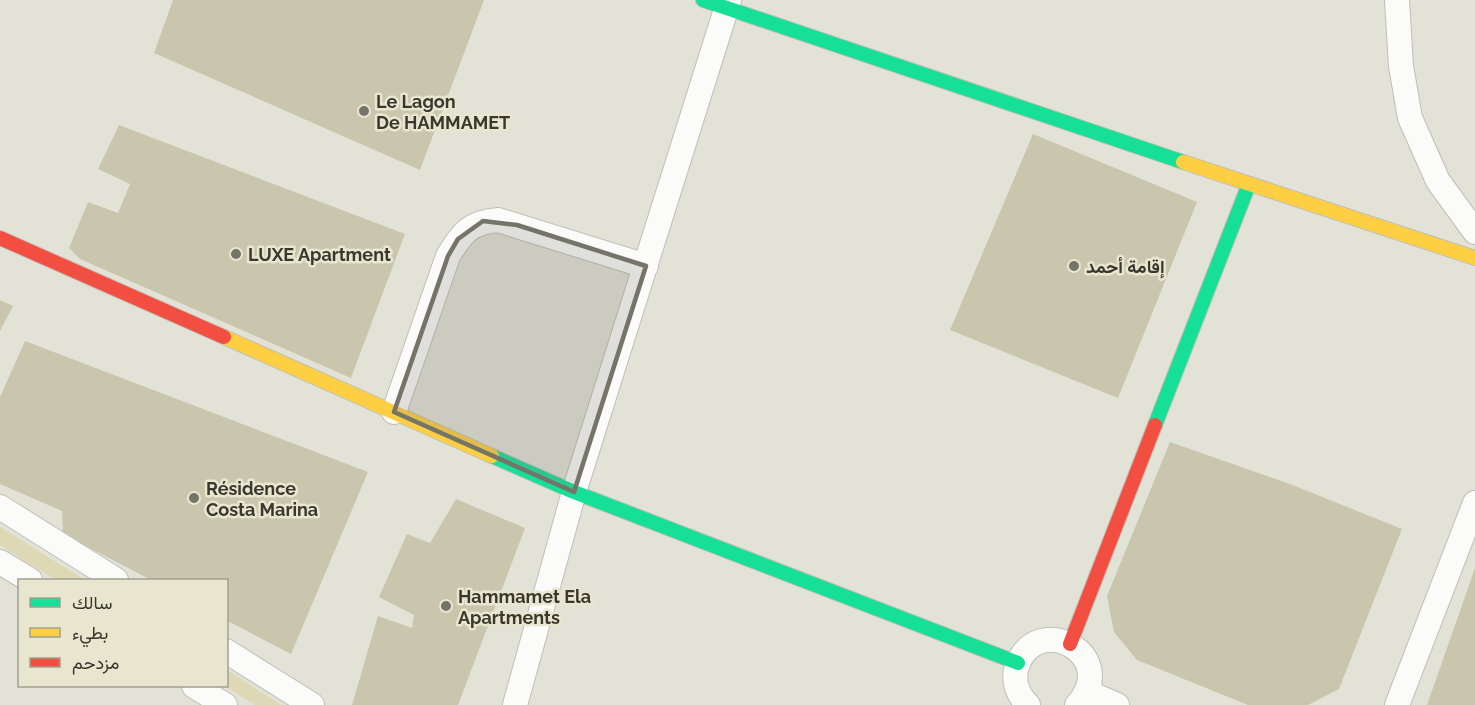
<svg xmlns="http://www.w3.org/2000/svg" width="1475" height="705" viewBox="0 0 1475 705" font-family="Raleway,Vazirmatn,sans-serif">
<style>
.green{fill:#ded9b4}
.building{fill:#cac6ae}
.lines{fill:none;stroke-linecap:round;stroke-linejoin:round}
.street-casing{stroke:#c0bfb6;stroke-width:26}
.fast-casing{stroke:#c0bfb6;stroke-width:16}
.slow-casing{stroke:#c0bfb6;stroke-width:16}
.jam-casing{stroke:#c0bfb6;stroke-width:16}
.street{stroke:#fbfbf9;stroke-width:24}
.fast{stroke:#16e098;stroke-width:14}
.slow{stroke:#ffcf43;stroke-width:14}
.jam{stroke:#f24e42;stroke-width:14}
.marked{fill:#747469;fill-opacity:0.2;stroke:#747469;stroke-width:4.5;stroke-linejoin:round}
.poi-dot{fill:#747469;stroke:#e9e6d0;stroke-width:2}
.labels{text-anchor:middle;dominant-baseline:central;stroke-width:5;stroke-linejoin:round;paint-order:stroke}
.poi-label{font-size:18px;font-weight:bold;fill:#39382f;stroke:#e9e6d0;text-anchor:start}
</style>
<rect width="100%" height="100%" fill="#e3e2d6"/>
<path class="green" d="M0,527L3,529L85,580H56L0,545Z
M227,670L281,705H255L224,686H226Z"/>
<path class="building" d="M173,0H484L420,170L154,53Z
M119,125L405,234L351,378L80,259L69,248L88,202L118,213L130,184L98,169Z
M1033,134L1197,202L1118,398L950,330Z
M0,300L13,306L0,331Z
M25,341L368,472L291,654L226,620V580H151L63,534L62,511L0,484V397Z
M1170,442L1290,484L1402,529L1339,689L1308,705H1248L1137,660L1114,632L1107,596Z
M456,499L525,528L458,705H352L378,616L412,628L414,615L379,597L407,534L430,543Z
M1475,568V705H1427Z"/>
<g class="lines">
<defs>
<path id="street" d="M1397,0L1401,66L1410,118L1438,181L1475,232
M394,412L448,256C462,233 470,222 498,220L646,266
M0,507L116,580
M0,562L30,580
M226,651L312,705
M194,686L225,705
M1087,692L1117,705
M515,705L574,492L729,0
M1028,705C1018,695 1012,681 1017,666C1037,609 1122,656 1077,705
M1397,705L1475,503"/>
<path id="fast" d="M703,0L1183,162
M1155,425L1249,184
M492,456L574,492L1018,663"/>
<path id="slow" d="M1183,162L1475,258
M224,337L492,456"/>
<path id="jam" d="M0,238L224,337
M1070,644L1155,425"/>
</defs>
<use href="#street" class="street-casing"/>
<use href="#fast" class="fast-casing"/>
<use href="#slow" class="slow-casing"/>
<use href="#jam" class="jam-casing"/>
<use href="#street" class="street"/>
<use href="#fast" class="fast"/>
<use href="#slow" class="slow"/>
<use href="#jam" class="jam"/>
</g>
<path class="marked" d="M483,221L517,225L646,266L574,492L394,412L448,256L458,239Z"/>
<g class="poi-dot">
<circle cx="364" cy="111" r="6"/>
<circle cx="236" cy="254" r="6"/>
<circle cx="1074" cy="266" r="6"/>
<circle cx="194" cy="498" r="6"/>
<circle cx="446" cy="606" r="6"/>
</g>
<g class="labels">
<g class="poi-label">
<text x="376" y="101">Le Lagon<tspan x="376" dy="21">De HAMMAMET</tspan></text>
<text x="248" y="254">LUXE Apartment</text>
<text x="1086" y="266">إقامة أحمد</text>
<text x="206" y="488">Résidence<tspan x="206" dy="21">Costa Marina</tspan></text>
<text x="458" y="596">Hammamet Ela<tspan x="458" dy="21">Apartments</tspan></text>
</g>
</g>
<rect x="18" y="579" width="210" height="108" fill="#e9e6d0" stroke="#a3a090" stroke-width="1.5"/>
<rect x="30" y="598" width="30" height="9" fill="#16e098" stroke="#a3a090" stroke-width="1.5"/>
<text x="72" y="609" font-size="18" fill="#39382f">سالك</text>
<rect x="30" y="628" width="30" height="9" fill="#ffcf43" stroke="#a3a090" stroke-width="1.5"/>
<text x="72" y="639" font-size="18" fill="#39382f">بطيء</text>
<rect x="30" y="658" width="30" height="9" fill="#f24e42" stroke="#a3a090" stroke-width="1.5"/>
<text x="72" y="669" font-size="18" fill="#39382f">مزدحم</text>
</svg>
